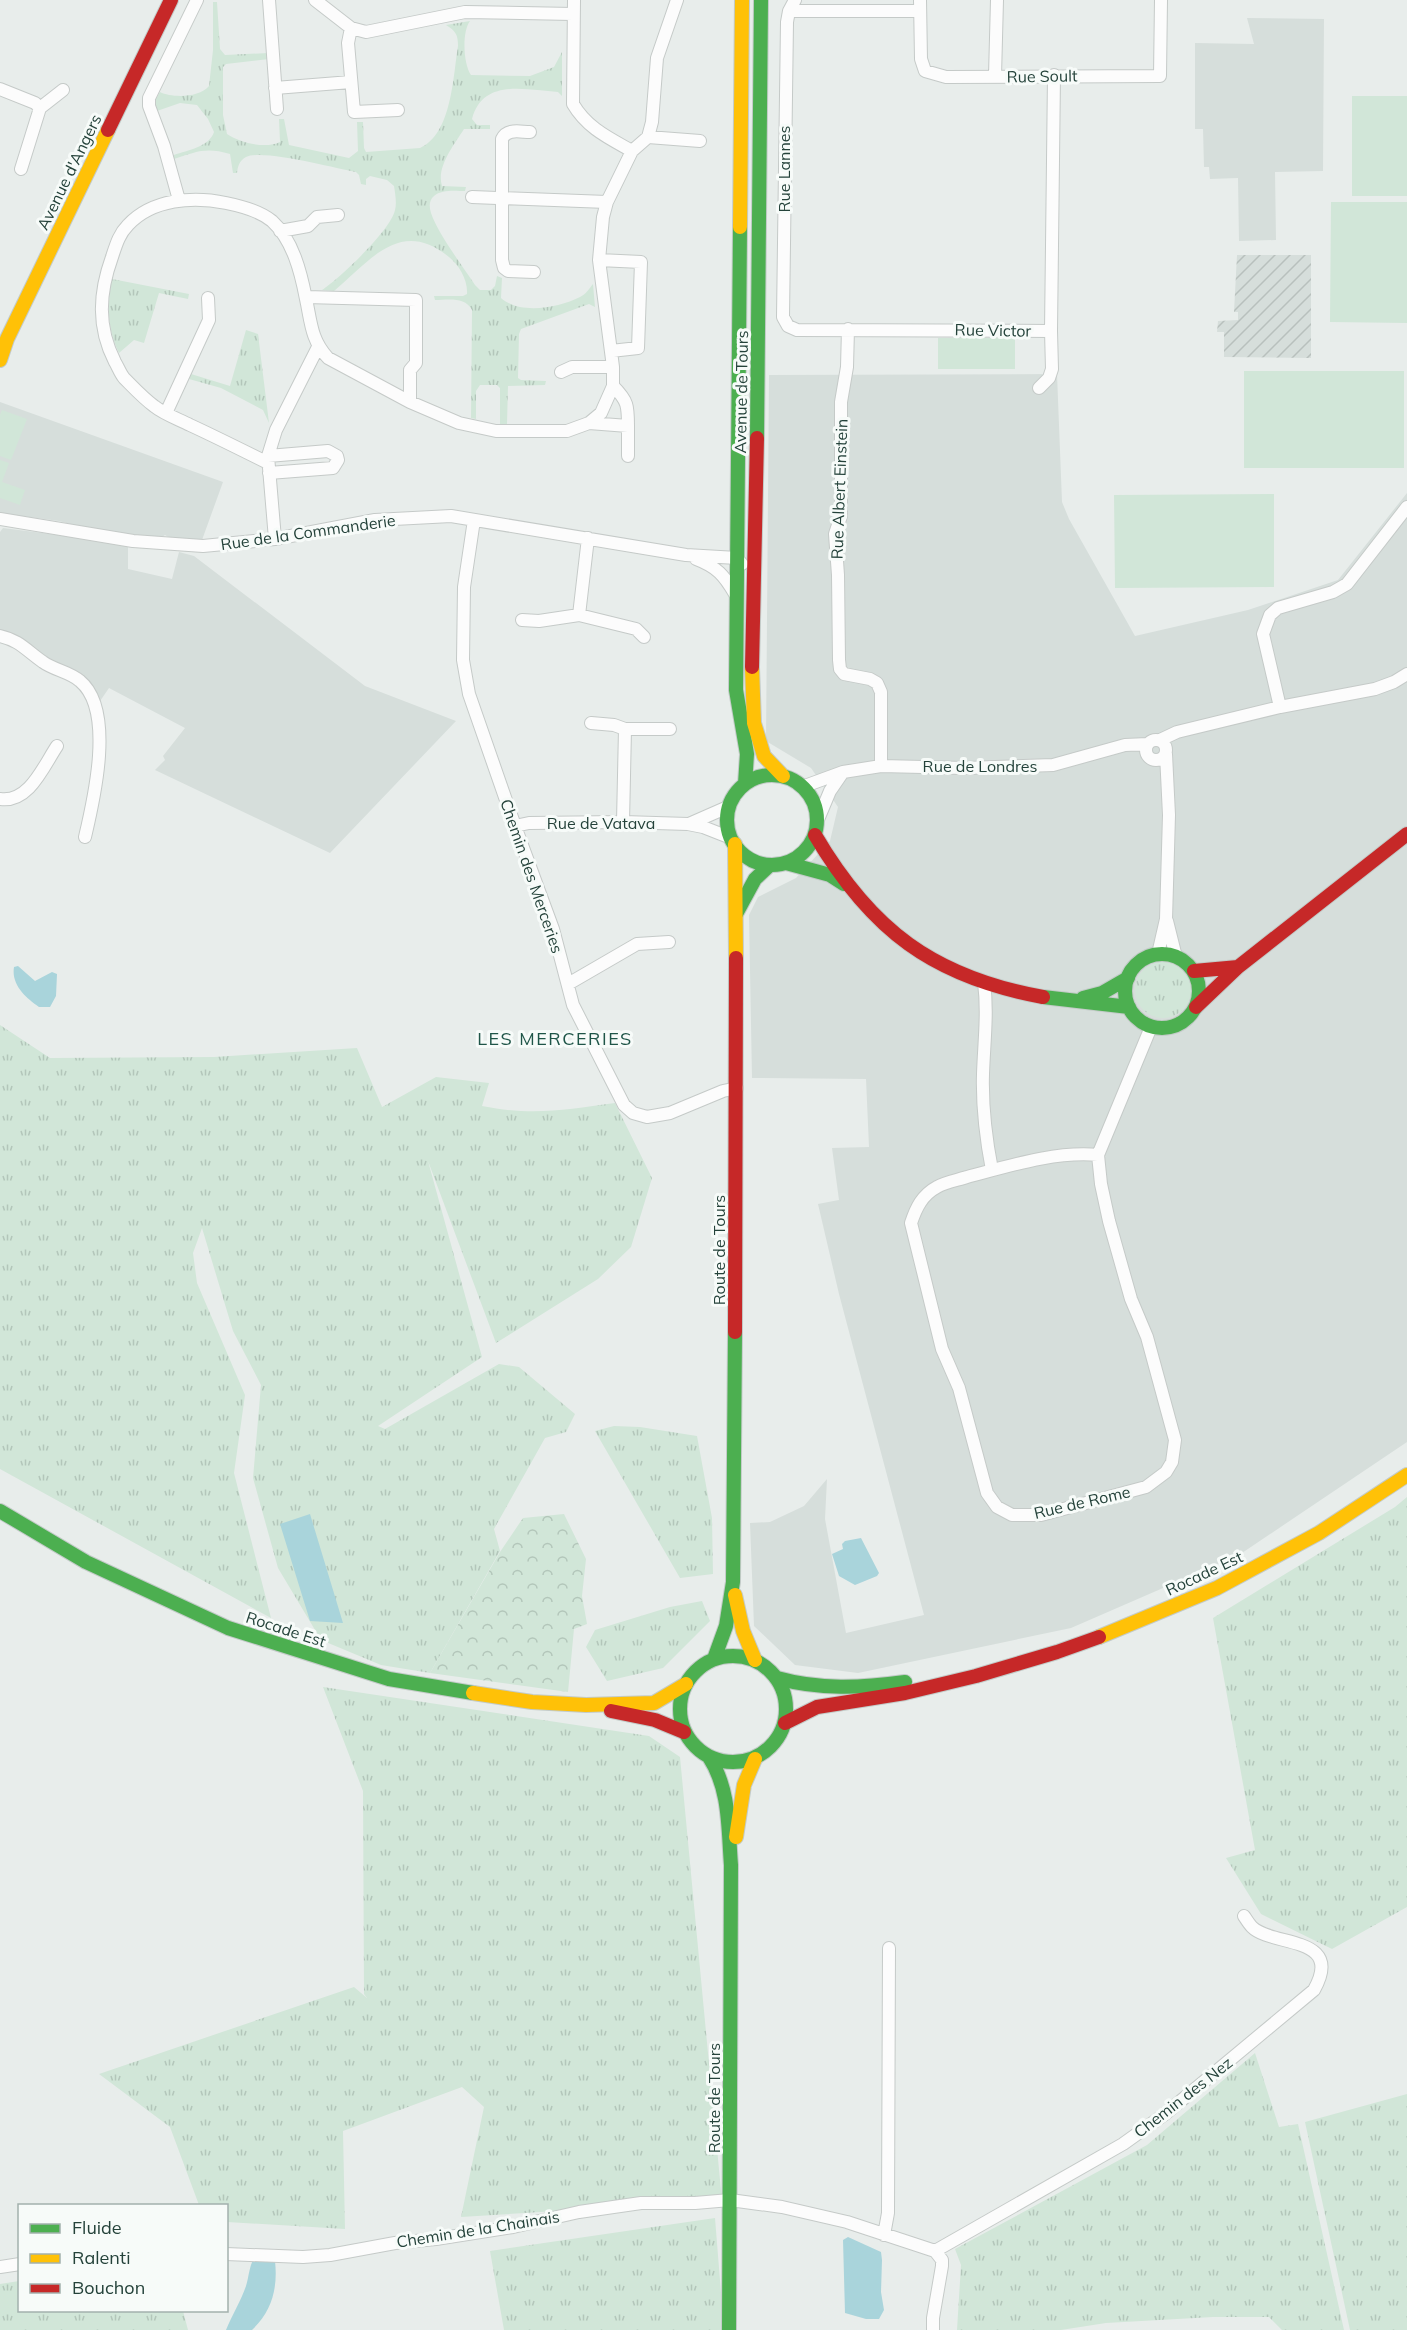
<svg xmlns="http://www.w3.org/2000/svg" width="1407" height="2330" viewBox="0 0 1407 2330" font-family="Mulish,sans-serif">
<style>
.built{fill:#d6dedb}
.industrial{fill:url(#industrial-furrows)}
.grass{fill:url(#grass-tufts)}
.forest{fill:url(#forest-crowns)}
.pitch{fill:#d1e6d8}
.water{fill:#a9d4db}
.lines{fill:none;stroke-linecap:round;stroke-linejoin:round}
.street-casing{stroke:#c5cac8;stroke-width:14}
.fast-casing{stroke:#c3cbc8;stroke-width:16}
.slow-casing{stroke:#c3cbc8;stroke-width:16}
.jam-casing{stroke:#c3cbc8;stroke-width:16}
.street{stroke:#fcfcfc;stroke-width:12}
.fast{stroke:#4caf50;stroke-width:14}
.slow{stroke:#ffc107;stroke-width:14}
.jam{stroke:#c62828;stroke-width:14}
.labels{text-anchor:middle;dominant-baseline:central;stroke-width:6;stroke-linejoin:round;paint-order:stroke}
.street-label{font-size:16px;fill:#24423a;stroke:#f7fbf9}
.neighbourhood-label{font-size:18px;letter-spacing:1.5px;fill:#1f5548;stroke:#f7fbf9}
</style>
<defs>
<pattern id="industrial-furrows" width="10" height="10" patternUnits="userSpaceOnUse" patternTransform="scale(1.5)"><rect width="10" height="10" fill="#d6dedb"/><path d="M-1 1l2-2M0 10L10 0M9 11l2-2" fill="none" stroke="#b8c0bd"/></pattern>
<pattern id="grass-tufts" width="24" height="20" patternUnits="userSpaceOnUse" patternTransform="scale(1.5)"><rect width="24" height="20" fill="#d1e6d8"/><path d="M3 7l-1-3M5 7V3M7 7l1-3M15 17l-1-3M17 17v-4M19 17l1-3" fill="none" stroke="#b3c6ba"/></pattern>
<pattern id="forest-crowns" width="20" height="18" patternUnits="userSpaceOnUse" patternTransform="scale(1.5)"><rect width="20" height="18" fill="#d1e6d8"/><path d="M2 6a3 3 0 1 1 6 0M12 15a3 3 0 1 1 6 0" fill="none" stroke="#b3c6ba"/></pattern>
</defs>
<rect width="100%" height="100%" fill="#e8edeb"/>
<path class="built" d="M1247,18L1324,19L1323,171L1275,172L1276,240L1239,241L1238,178L1210,179L1209,167H1204L1203,129H1195V43L1254,44Z
M1057,374L1062,502L1069,519L1135,636L1248,610L1338,580L1407,493V1442L1239,1555L1071,1628L858,1673L795,1665L754,1626L750,1523L770,1522L804,1506L827,1479L825,1519L846,1633L924,1615L839,1294L818,1204L839,1200L832,1148L869,1147L866,1079L752,1078L749,915L758,897L796,878L830,841L838,807L811,768L766,741L769,375Z
M0,402L223,482L202,540L170,538L165,535L162,537H146L96,531L59,521L0,513Z
M3,528L128,544V569L172,579L179,552L194,556L365,686L456,721L330,853L155,770L165,760L163,756L185,728L109,688L98,704L60,669L0,633V532Z"/>
<path class="industrial" d="M1237,255H1311V358L1224,357V332H1217L1218,321L1238,320V312H1234Z"/>
<path class="grass" d="M213,2H217L220,49L225,55L268,53L269,59L226,64L223,67V115L227,134C240,143 266,149 280,142L279,119H284L289,145L349,158L358,151L357,122H363L364,148L366,152L420,148C452,134 453,76 458,46C458,35 456,31 446,25L470,21C462,31 463,64 471,75L530,76L554,67L562,52V96L558,92C525,90 483,78 472,119L477,125H490V129H464C454,145 436,167 442,186L466,187L465,191C456,191 442,189 434,196C429,200 429,207 431,213C438,234 462,265 475,285L480,290H491L495,286L497,276L502,278L501,298C520,315 558,308 580,297C586,294 589,289 593,284L595,307L589,304L521,329L519,334L518,378L521,380L546,381L545,385L508,386L507,424H500V388L497,385H480L476,391V419L471,418L472,310C465,296 447,300 435,300L434,296H463L467,294C468,280 459,265 449,257C400,217 370,261 334,291L322,290C339,279 391,230 395,210C397,203 395,193 394,186L387,180L370,176L366,179V185L361,184L359,175L356,172C334,168 263,149 246,157C239,161 238,166 237,173H233L230,154C207,147 197,151 174,159V155C188,150 209,147 214,132L208,119L197,105L180,103L157,111L155,100L160,92C172,98 199,98 209,86L213,50Z
M112,279L189,294L188,299L159,293L144,343L134,340L119,353C107,329 107,305 112,279Z
M246,330L258,334L269,423L263,410L221,388L189,379L191,374L230,386Z
M1135 990a28 28 0 1 1 56 0a28 28 0 1 1-56 0Z
M0,1025L50,1058L214,1057L357,1048L382,1107L436,1077L489,1083L482,1106C532,1116 565,1110 615,1103L652,1178L631,1247L598,1279L496,1343L428,1161L482,1357L378,1426L385,1429L499,1364L519,1367L575,1414L566,1432L545,1438L494,1529L500,1551L430,1673L381,1665L321,1640L278,1568L253,1478L261,1385L233,1331L202,1228L193,1253L197,1283L245,1395L234,1473L271,1618L0,1469Z
M614,1426L640,1427L697,1436L712,1518L713,1574L680,1578L595,1431Z
M1407,1497V1907L1332,1949L1261,1914L1226,1858L1255,1850L1213,1618L1395,1507Z
M702,1601L710,1621L663,1668L607,1681L586,1647L595,1630L670,1607Z
M323,1687L649,1736L680,1757L722,2201L461,2217L484,2107L462,2087L343,2131L345,2229L227,2222L226,2206L199,2205L170,2127L99,2074L354,1987L367,1998L364,1994L363,1791Z
M1255,2053L1279,2127L1298,2124L1344,2330H1282L1269,2317H1213L1106,2323L1061,2330H957L961,2265L955,2249L1147,2145Z
M1407,2094V2330H1350L1305,2122Z
M715,2218L724,2330H504L490,2251Z
M19,2281L20,2310L183,2311L188,2330H0V2284Z"/>
<path class="forest" d="M564,1514L586,1559L582,1596L587,1624L574,1629L568,1692L430,1673L500,1552L523,1518Z"/>
<path class="pitch" d="M1352,96H1407V196H1352Z
M1331,202H1407V323L1330,322Z
M938,338H1015V369H938Z
M1244,371H1404V468H1244Z
M2,410L27,419L11,460L0,456V415Z
M0,460L9,463L2,482L25,490L20,505L0,498Z
M1274,494V587L1115,588L1114,495Z"/>
<path class="water" d="M18,966L35,981L52,972L57,974L56,996L50,1007H39C26,998 11,985 14,967Z
M310,1514L343,1623L310,1621L280,1524Z
M861,1538L879,1573L877,1576L855,1585L839,1576L832,1554L843,1549L842,1544L845,1541Z
M848,2237L881,2252L882,2260L881,2292L884,2310L879,2319H866L845,2313L843,2240Z
M254,2258L275,2261C278,2288 272,2311 252,2330H226C232,2315 241,2301 246,2286C249,2276 249,2267 254,2258Z"/>
<g class="lines">
<defs>
<path id="street" d="M269,0L277,109
M315,0L351,28L366,32L465,12L573,14
M574,0L573,104C587,128 609,138 632,151
M795,0L789,11L787,22L783,317L788,326L797,330L1051,331L1054,75
M920,0L921,59L925,71L946,77L1160,76L1161,0
M789,11H919
M351,28L348,43L354,112L398,110
M995,76L997,0
M275,88L351,82
M0,89L35,103L40,108L21,169
M40,108L63,90
M530,132C520,132 507,128 502,139V260L504,268L508,271L534,272
M648,137L700,141
M472,197L607,202
M179,200L164,146L149,106V98L197,0
M280,231L308,226L317,217L338,215
M599,260L641,262L638,348L611,351
M306,297L416,300V363L410,370V402
M848,329L847,367L841,402V516L835,534L838,575L839,660L840,669L844,674L870,679L877,683L881,692V766
M561,372L572,367H613
M1039,388L1049,378L1052,369L1051,331
M166,413L209,320L208,298
M589,423L628,426C628,406 628,401 613,386
M268,456L328,451L337,456L338,460L333,468L269,473
M628,456V426
M268,463C242,450 216,437 190,425C178,419 164,414 154,406C143,398 133,387 124,378C120,373 118,367 115,362C97,327 99,293 112,257C116,245 119,234 128,225C152,199 193,196 226,203C241,206 260,211 272,221C293,240 301,273 306,299C311,322 311,340 328,358L410,402L459,423L496,431H567L589,423L601,413L613,386V367L599,260L603,217L607,202L632,151L648,137L652,122L657,58L677,0
M0,519L133,541L203,546L275,539L375,520L451,516L686,555L737,558L742,564
M474,520L464,587L463,660L469,694L515,826L553,929L573,1005L624,1105L633,1113L647,1117L670,1113L723,1091L737,1088
M275,539L268,456L276,430L318,347
M696,559C717,567 724,575 735,594
M579,615L588,538
M522,620L539,621L579,615L636,629L644,637
M0,636C19,640 27,651 43,662C54,670 70,672 80,681C115,710 94,799 85,837
M1280,707L1263,634L1270,615L1278,608L1333,592L1347,584L1407,507
M591,723L614,725L625,729H670
M1146 750a10 10 0 1 1 20 0a10 10 0 1 1-20 0Z
M1160,740L1177,732L1280,707L1375,689L1394,682L1407,674
M802,787L843,772L881,766L965,768L1053,765L1125,745L1148,744
M0,799C29,803 43,767 57,746
M623,822L625,729
M817,822L830,791L843,772
M689,824L730,806
M515,826L529,823L623,822L688,824L703,827L731,838
M1167,921L1176,957
M1158,954L1166,919L1169,815L1166,754
M984,982C988,1013 984,1043 983,1074C982,1106 986,1139 992,1170
M568,984L637,944L669,942
M1098,1155C1055,1151 1009,1166 967,1177C958,1180 945,1182 937,1187C922,1195 916,1208 911,1223L942,1349L959,1388L987,1493L997,1507L1012,1515H1041L1146,1487L1166,1472L1172,1462L1175,1440L1147,1337L1131,1299L1109,1221L1101,1184L1098,1155L1151,1027
M884,2235L888,2213L889,1948
M935,2251L1123,2144L1165,2114L1314,1990C1345,1935 1272,1947 1252,1927C1249,1924 1246,1919 1244,1916
M226,2254L303,2257L330,2255L395,2243L436,2239L513,2227L579,2212L641,2203H695L730,2200L782,2207L847,2222L935,2251L942,2260V2266L933,2318V2330
M0,2267L20,2264"/>
<path id="fast" d="M740,227L736,690L747,754L745,784
M757,438L761,0
M727 820a45 45 0 1 1 90 0a45 45 0 1 1-90 0Z
M786,863L830,875L844,884
M736,914L755,879L770,865
M1125 991a37 37 0 1 1 74 0a37 37 0 1 1-74 0Z
M1043,997L1129,1007
M1083,998L1102,993L1128,978
M0,1511L86,1562L228,1628L389,1679L473,1693
M680 1709a53 53 0 1 1 106 0a53 53 0 1 1-106 0Z
M714,1659L726,1626L733,1582L735,1332
M777,1678C820,1690 861,1688 905,1682
M709,1757C730,1789 728,1828 731,1865L729,2330"/>
<path id="slow" d="M740,227L742,0
M0,360L7,339L108,130
M752,667L754,723L764,756L783,776
M735,844L736,958
M735,1595L743,1631L755,1660
M1099,1637L1217,1588L1319,1533L1407,1475
M473,1693L532,1702L586,1705L654,1703L686,1684
M736,1837L744,1785L755,1759"/>
<path id="jam" d="M108,130L171,0
M752,667L757,438
M815,835C871,930 933,977 1043,997
M1194,971L1238,967
M1196,1007L1238,967L1407,834
M735,1332L736,958
M611,1711L655,1720L684,1732
M785,1723L817,1707L905,1693L976,1676L1057,1652L1099,1637"/>
</defs>
<use href="#street" class="street-casing"/>
<use href="#fast" class="fast-casing"/>
<use href="#slow" class="slow-casing"/>
<use href="#jam" class="jam-casing"/>
<use href="#street" class="street"/>
<use href="#fast" class="fast"/>
<use href="#slow" class="slow"/>
<use href="#jam" class="jam"/>
</g>
<g class="labels">
<g class="street-label">
<text transform="translate(1042 76) rotate(-1)">Rue Soult</text>
<text transform="translate(784 169) rotate(-90)">Rue Lannes</text>
<text transform="translate(69 172) rotate(-64)">Avenue d'Angers</text>
<text transform="translate(993 330) rotate(1)">Rue Victor</text>
<text transform="translate(741 392) rotate(-89)">Avenue de Tours</text>
<text transform="translate(839 489) rotate(-88)">Rue Albert Einstein</text>
<text transform="translate(308 532) rotate(-8)">Rue de la Commanderie</text>
<text x="980" y="766">Rue de Londres</text>
<text x="601" y="823">Rue de Vatava</text>
<text transform="translate(532 876) rotate(71)">Chemin des Merceries</text>
<text transform="translate(719 1250) rotate(-90)">Route de Tours</text>
<text transform="translate(1082 1502) rotate(-13)">Rue de Rome</text>
<text transform="translate(1204 1573) rotate(-25)">Rocade Est</text>
<text transform="translate(286 1629) rotate(18)">Rocade Est</text>
<text transform="translate(1183 2097) rotate(-38)">Chemin des Nez</text>
<text transform="translate(714 2098) rotate(-90)">Route de Tours</text>
<text transform="translate(478 2229) rotate(-9)">Chemin de la Chainais</text>
</g>
<g class="neighbourhood-label">
<text x="555" y="1038">LES MERCERIES</text>
</g>
</g>
<rect x="18" y="2204" width="210" height="108" fill="#f7fbf9" stroke="#a3b1ad" stroke-width="1.5"/>
<rect x="30" y="2224" width="30" height="9" fill="#4caf50" stroke="#a3b1ad" stroke-width="1.5"/>
<text x="72" y="2234" font-size="18" fill="#24423a">Fluide</text>
<rect x="30" y="2254" width="30" height="9" fill="#ffc107" stroke="#a3b1ad" stroke-width="1.5"/>
<text x="72" y="2264" font-size="18" fill="#24423a">Ralenti</text>
<rect x="30" y="2284" width="30" height="9" fill="#c62828" stroke="#a3b1ad" stroke-width="1.5"/>
<text x="72" y="2294" font-size="18" fill="#24423a">Bouchon</text>
</svg>
